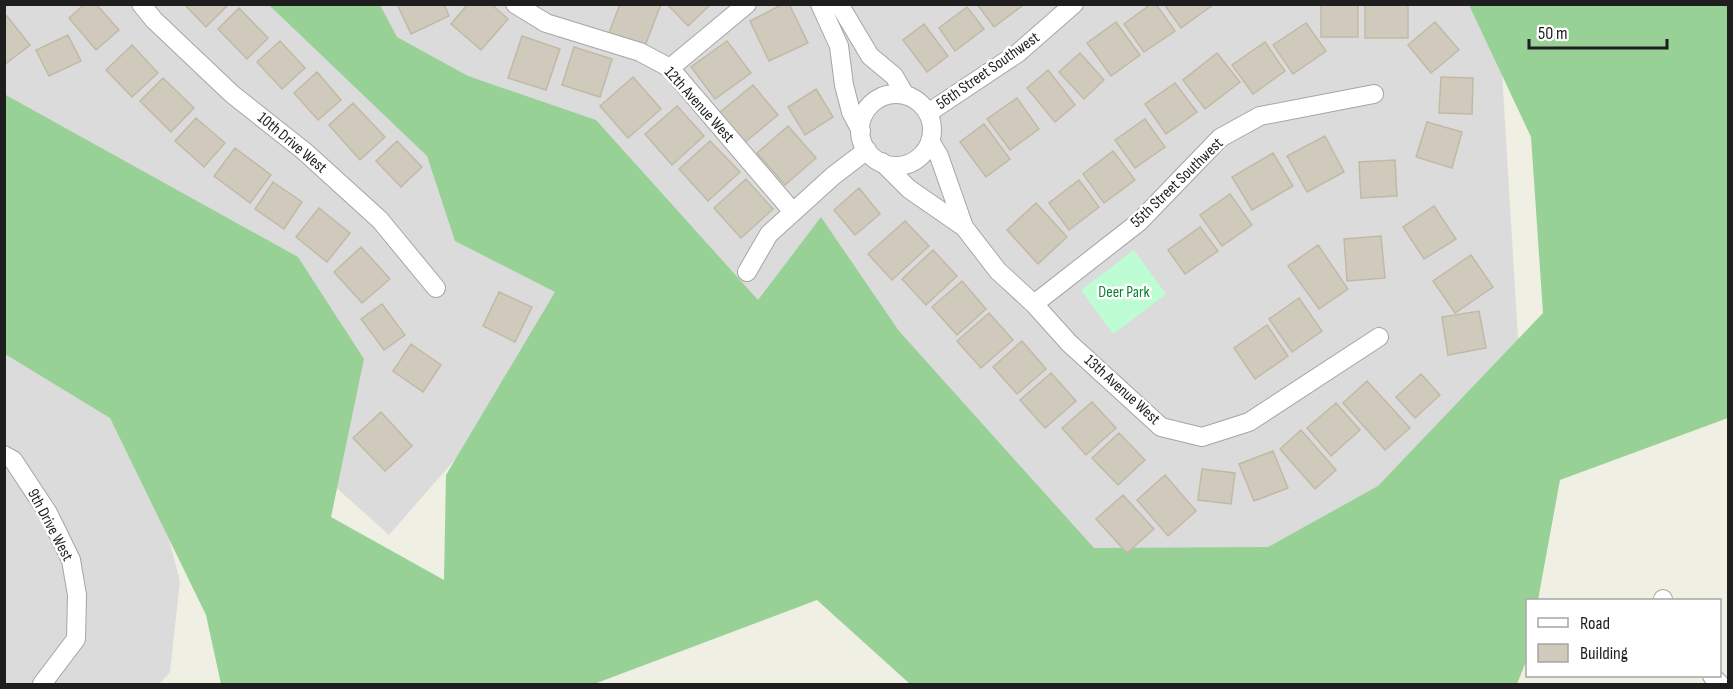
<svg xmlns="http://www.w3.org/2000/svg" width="1733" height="689" viewBox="0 0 1733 689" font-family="'Sofia Sans Condensed',sans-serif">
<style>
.residential{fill:#dcdbdb}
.forest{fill:#98d196}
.park{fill:#befcd3}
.building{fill:#d0cabd;stroke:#c2b9a5;stroke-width:1.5}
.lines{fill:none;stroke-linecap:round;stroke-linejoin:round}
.minor-casing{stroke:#a5a5a5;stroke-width:20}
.minor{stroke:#fff;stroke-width:18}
.labels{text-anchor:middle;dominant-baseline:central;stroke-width:5;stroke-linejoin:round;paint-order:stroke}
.street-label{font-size:16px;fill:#1e1e1e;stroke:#fff}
.park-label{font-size:16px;fill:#068230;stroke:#fff}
</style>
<rect width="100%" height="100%" fill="#f0efe3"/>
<path class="residential" d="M4,5H303L583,313L389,535L312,466L5,123Z
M358,5H1498L1521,389L1356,555L1086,590L740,347L409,74Z
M4,324L136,415L180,581L170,672L159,684H5Z"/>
<path class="forest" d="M269,5H380L397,37L468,76L596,120L758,300L821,217L899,331L1094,548L1268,547L1378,486L1543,313L1531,137L1469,5H1728V418L1560,480L1538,600H1528L1527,659L1517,684H910L817,600L594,684H221L206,615L110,418L5,354L4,94L298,257L364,359L331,517L444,580L446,475L555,292L455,241L427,156Z"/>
<path class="park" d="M1134,250L1166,294L1113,334L1081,290Z"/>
<path class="building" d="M85,4H96L119,30L96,50L69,18Z
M184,4H229L206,27Z
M397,4H444L449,16L411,34Z
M468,4H491L508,19L481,50L451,24Z
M620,4H661L645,46L609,33Z
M667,4H711L688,26Z
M783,4H789L808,43L769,61L750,21Z
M977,4H1020L1022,6L994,27Z
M1151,4H1156L1175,31L1144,52L1124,24Z
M1164,4H1212L1213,5L1181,28Z
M1321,4H1358V37H1321Z
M1365,4H1408V38H1365Z
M967,7L984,29L955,51L939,28Z
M239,8L268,38L247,59L218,29Z
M7,16L30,45L4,65V18Z
M1116,22L1140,55L1111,76L1087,43Z
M1435,22L1459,50L1431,73L1408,45Z
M1306,23L1326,51L1293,74L1273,45Z
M924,24L948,56L927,72L903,40Z
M68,35L81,61L49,76L36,50Z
M522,36L560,49L546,90L508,78Z
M280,41L305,68L282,89L257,62Z
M727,41L751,73L715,99L691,67Z
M1265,42L1285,71L1253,94L1232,65Z
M132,45L158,73L132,97L106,70Z
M574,47L612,59L600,97L562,85Z
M1080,53L1104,80L1084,99L1059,72Z
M1217,53L1240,82L1205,109L1183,80Z
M1048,70L1075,105L1055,122L1027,88Z
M317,72L341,100L318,120L294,93Z
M633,77L661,109L628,138L600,106Z
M1441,77L1473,78L1472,114L1439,113Z
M163,78L194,108L171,132L140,101Z
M1175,83L1197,112L1166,134L1145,104Z
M753,85L778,115L744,143L719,113Z
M816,89L833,117L805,135L788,107Z
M1017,98L1039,129L1010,150L987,119Z
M353,103L385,137L360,160L329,125Z
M677,106L704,136L672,165L645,134Z
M196,118L225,143L204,167L175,141Z
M1145,119L1165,147L1135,168L1115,140Z
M1427,122L1462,132L1452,168L1416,157Z
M984,124L1010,159L986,177L960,142Z
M788,126L816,158L785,185L757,153Z
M1325,136L1344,172L1307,192L1287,156Z
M397,141L422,167L401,187L376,161Z
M710,141L740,172L708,201L679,169Z
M235,148L271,175L250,203L214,176Z
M1113,151L1135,180L1104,203L1083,174Z
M1273,153L1293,186L1252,210L1232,177Z
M1395,160L1397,196L1361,198L1359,162Z
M746,179L773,209L741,238L714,208Z
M1079,180L1099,207L1069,230L1049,203Z
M273,182L302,202L284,229L255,209Z
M859,188L880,214L855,235L834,210Z
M1230,194L1252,225L1222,246L1200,215Z
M1036,203L1067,237L1038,264L1007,230Z
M1434,206L1456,239L1424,259L1403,227Z
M319,208L350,233L327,262L296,237Z
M905,221L929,246L892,280L868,254Z
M1200,227L1218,251L1185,274L1168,250Z
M1381,236L1385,278L1347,281L1344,239Z
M1318,245L1348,289L1319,309L1288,266Z
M361,247L390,279L362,303L334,272Z
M933,250L957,276L926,305L902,279Z
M1471,255L1493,287L1455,313L1433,281Z
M962,281L986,309L957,335L932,307Z
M499,292L532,307L515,342L483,326Z
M1299,298L1322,331L1292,352L1269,319Z
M382,304L405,335L384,350L361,319Z
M1479,311L1486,348L1448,355L1442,317Z
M989,313L1013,340L981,368L957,341Z
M1267,325L1288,356L1255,379L1234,348Z
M1022,341L1046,369L1017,394L993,367Z
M411,344L441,365L423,392L393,371Z
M1051,373L1076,401L1045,428L1020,400Z
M1421,374L1440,395L1415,418L1396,397Z
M1367,381L1410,428L1385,450L1343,403Z
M1092,402L1116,428L1086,455L1062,428Z
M1336,403L1360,430L1331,456L1307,428Z
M381,412L412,446L385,471L353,438Z
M1301,430L1336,470L1315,489L1280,449Z
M1119,433L1145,460L1118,485L1092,458Z
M1273,451L1288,488L1254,501L1239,464Z
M1202,469L1235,473L1231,504L1198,500Z
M1165,475L1196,511L1168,536L1137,500Z
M1123,495L1154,529L1127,553L1096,519Z"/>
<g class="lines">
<defs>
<path id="minor" d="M141,4L154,20L232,94L304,151L380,220L436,288
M515,4L546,23L640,52L670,68L793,212
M820,4L839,46L844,85L851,112L861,131
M839,4L870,56L894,76L905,95
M670,68L747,4
M860 130a36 36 0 1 1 72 0a36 36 0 1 1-72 0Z
M928,113L1018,53L1074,4
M930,141L939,156L964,227L998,271L1034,304L1069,343L1161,427L1202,437L1249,422L1379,337
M882,162L909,189L964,227
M747,272L769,234L833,176L867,150
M1034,304L1139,222L1220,138L1260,116L1374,94
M4,455L13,460L48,513L71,560L77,595L76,639L42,684
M1663,599V600
M1712,676L1720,684"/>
</defs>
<use href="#minor" class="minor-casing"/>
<use href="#minor" class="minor"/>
</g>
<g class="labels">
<g class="street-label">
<text transform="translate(988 71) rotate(-35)">56th Street Southwest</text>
<text transform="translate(699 105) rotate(48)">12th Avenue West</text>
<text transform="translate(292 143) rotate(40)">10th Drive West</text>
<text transform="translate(1177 183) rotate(-44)">55th Street Southwest</text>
<text transform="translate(1122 390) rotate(42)">13th Avenue West</text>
<text transform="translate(50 525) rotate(62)">9th Drive West</text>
</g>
<g class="park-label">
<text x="1124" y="292">Deer Park</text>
</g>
</g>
<rect width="1733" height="689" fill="none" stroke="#1e1e1e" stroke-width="12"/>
<rect x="1526" y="599" width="195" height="78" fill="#ffffff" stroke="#a5a5a5" stroke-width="1.5"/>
<rect x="1538" y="618" width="30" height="9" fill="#ffffff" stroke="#a5a5a5" stroke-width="1.5"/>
<text x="1580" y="629" font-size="18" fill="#1e1e1e">Road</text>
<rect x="1538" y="644" width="30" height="18" fill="#d0cabd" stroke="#a5a5a5" stroke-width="1.5"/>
<text x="1580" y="659" font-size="18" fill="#1e1e1e">Building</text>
<path d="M1529 39v9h138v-9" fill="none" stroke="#1e1e1e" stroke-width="3"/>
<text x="1538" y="39" font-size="18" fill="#1e1e1e" stroke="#ffffff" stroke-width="4.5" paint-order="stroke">50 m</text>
</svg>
